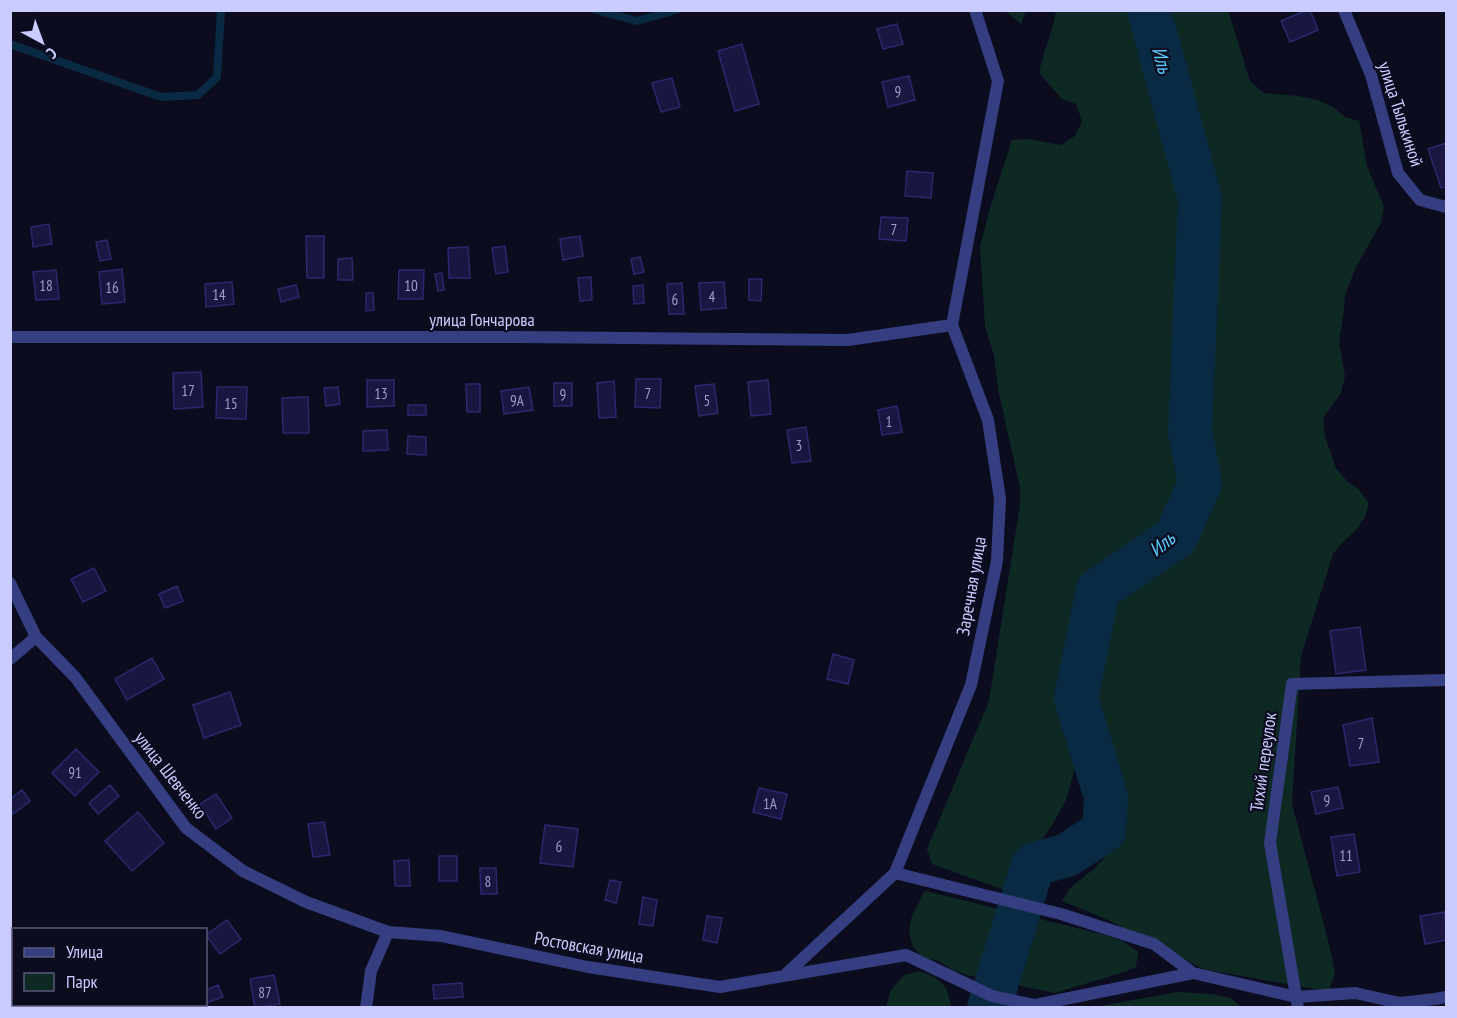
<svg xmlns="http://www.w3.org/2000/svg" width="1457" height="1018" viewBox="0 0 1457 1018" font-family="'PT Sans Narrow',sans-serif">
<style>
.green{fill:#0e2924}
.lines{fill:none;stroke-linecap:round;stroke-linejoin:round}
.stream{stroke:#0a2a44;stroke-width:8}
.river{stroke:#0a2a44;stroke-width:44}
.building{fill:#191741;stroke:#2b286d;stroke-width:1.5}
.street{stroke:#353e80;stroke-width:12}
.labels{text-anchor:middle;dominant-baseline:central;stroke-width:4.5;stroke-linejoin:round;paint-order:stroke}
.number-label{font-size:15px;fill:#9e9fd0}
.street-label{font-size:18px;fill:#caccff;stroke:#0c0c1f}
.water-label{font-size:20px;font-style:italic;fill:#58ccff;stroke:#0c0c1f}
</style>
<rect width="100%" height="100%" fill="#0c0c1f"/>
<path class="green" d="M1007,11H1026L1021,24L1008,13Z
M1056,11H1228L1250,81L1264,93L1298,96L1318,100L1333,107L1345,117L1359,121L1367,166L1384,207L1381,223L1356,267L1345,295L1344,311L1339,342L1345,376L1341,393L1323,418L1325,437L1336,468L1346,480L1359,490L1369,503L1365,517L1356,530L1343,542L1333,554L1301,656L1292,804L1329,944L1335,974L1329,989H1314L1203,969L1106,919L1062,901L1070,888L1095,868L1106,856L1115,768L1079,754L1066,800L1051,827L1007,891L932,864L927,849L989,701L1020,504V488L998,389L994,356L985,326L980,247L989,211L1012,140L1029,139L1061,145L1075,136L1082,121L1076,104L1062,99L1039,73C1043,52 1053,32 1056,11Z
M925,891L1109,936L1124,942L1138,952L1136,967L1121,973L1055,993L967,975L952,970L939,961L923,958L913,947L909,932L912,915Z
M918,971C940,978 948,984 951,1007H886L891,990L903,976Z
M1177,992L1213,994L1230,998L1242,1007H1095Z"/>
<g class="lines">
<path class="stream" d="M596,10L637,21L676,10
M10,44L161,97L198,95L217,77L221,10"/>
<path class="river" d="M989,1008L1033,865L1067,855L1104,831L1106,797L1076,698L1098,590L1176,537L1200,483L1190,432L1200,199L1149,10"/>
</g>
<path class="building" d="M1307,10H1310L1318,30L1290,42L1281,21Z
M897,24L903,44L883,49L877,29Z
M742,44L759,104L735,111L718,51Z
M909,76L915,100L888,107L882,82Z
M672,78L680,107L661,112L652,83Z
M1446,143V187L1441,188L1428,149Z
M907,171L933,173L931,198L905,196Z
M881,217L908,218L906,241L879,239Z
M49,224L52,244L33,247L31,227Z
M306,236H324V278H307Z
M580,236L583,256L563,260L560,239Z
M107,240L111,259L100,261L96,242Z
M505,246L508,272L496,274L492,248Z
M468,247L470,278H449L448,248Z
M640,257L644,272L634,274L631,259Z
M352,258L353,280H338V259Z
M122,269L125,302L102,304L99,272Z
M56,270L59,299L36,300L33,272Z
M399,270H424L423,299H398Z
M442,273L444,290L438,291L435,274Z
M591,277L592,300L580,301L578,278Z
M749,279H762L761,301L749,300Z
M232,282L234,304L206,307L205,284Z
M724,282L726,308L701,310L699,283Z
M682,283L684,314H669L667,284Z
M296,285L299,297L281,302L278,289Z
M643,285L644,303L634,304L633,286Z
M366,293H373L374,310L366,311Z
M201,372L203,407L174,409L173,373Z
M636,379H661L660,408L635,407Z
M367,380H394V406L367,407Z
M768,380L771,414L751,416L748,382Z
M614,381L616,417L599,418L597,383Z
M554,383H572V406H554Z
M466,384H480V412H467Z
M714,384L718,413L699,416L695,386Z
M217,387H247L246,419L216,418Z
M338,387L340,404L326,406L324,388Z
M529,387L533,410L504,414L501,391Z
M308,397L309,433H283L282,398Z
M408,405H426V415H408Z
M897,406L902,432L882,435L878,410Z
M806,427L811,461L792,463L787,430Z
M387,430L388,450L363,451V431Z
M408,436L426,437V455L407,454Z
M94,568L106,591L83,602L71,579Z
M177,586L183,601L165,608L159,594Z
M1360,627L1366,670L1336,674L1330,631Z
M833,654L854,660L848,684L827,679Z
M152,658L164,679L127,700L115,679Z
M230,692L241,725L204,738L193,705Z
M1372,718L1379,762L1350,766L1343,725Z
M76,749L99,772L75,796L52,773Z
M110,785L119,796L98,814L89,803Z
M1338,787L1343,808L1316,814L1311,792Z
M759,788L787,794L781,819L753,812Z
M22,790L30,801L13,814L10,811V799Z
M216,794L232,818L216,829L200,804Z
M138,812L164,843L132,871L105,841Z
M324,822L330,855L313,857L308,824Z
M545,825L578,829L573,867L540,863Z
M1354,834L1360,872L1337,876L1331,837Z
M439,856H457V881H439Z
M409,860L410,886H395L394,861Z
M480,868H496L497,894H481Z
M610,880L621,882L616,903L605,900Z
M643,897L657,900L653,926L639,924Z
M1444,912L1446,925V940L1425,944L1420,916Z
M707,916L722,918L717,943L703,940Z
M227,920L241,939L220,954L206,935Z
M274,975L280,1004L255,1008L250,979Z
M462,983L463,997L434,999L433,985Z
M218,985L223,997L206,1003V990Z"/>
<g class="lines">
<path class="street" d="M1344,10L1371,75L1398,173L1420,200L1446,207
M10,337H518L848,340L952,325
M10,583L36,637L75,677L186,828L243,871L306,902L388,932L371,971L366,1008
M10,659L36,637
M895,873L1061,914L1154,944L1193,973L1296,997L1355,993L1400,1003L1435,999L1446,997
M388,932L441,936L588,967L720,987L906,955L992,996L1035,1005L1193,973
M784,976L895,873L971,685L997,561L1000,499L988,420L952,325L998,81L975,10
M1298,1008L1270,843L1292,684L1446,680"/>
</g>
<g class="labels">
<g class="number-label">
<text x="898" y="91">9</text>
<text x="894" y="229">7</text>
<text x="46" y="285">18</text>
<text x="411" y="285">10</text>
<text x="112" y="287">16</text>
<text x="219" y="294">14</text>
<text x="712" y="296">4</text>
<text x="675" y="299">6</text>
<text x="188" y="390">17</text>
<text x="381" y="393">13</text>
<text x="648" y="393">7</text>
<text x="563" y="394">9</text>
<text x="517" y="400">9А</text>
<text x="707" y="400">5</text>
<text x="231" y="403">15</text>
<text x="889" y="421">1</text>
<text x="799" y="445">3</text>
<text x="1361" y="743">7</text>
<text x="75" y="772">91</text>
<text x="1327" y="800">9</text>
<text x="770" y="803">1А</text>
<text x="559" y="846">6</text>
<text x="1346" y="855">11</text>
<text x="488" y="881">8</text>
<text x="265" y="992">87</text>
</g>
<g class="street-label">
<text transform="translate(1401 114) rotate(72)">улица Тылькиной</text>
<text x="482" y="319">улица Гончарова</text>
<text transform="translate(971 586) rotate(-80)">Заречная улица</text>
<text transform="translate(1263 762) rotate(-82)">Тихий переулок</text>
<text transform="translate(171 775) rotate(52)">улица Шевченко</text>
<text transform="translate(589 947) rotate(10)">Ростовская улица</text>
</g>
<g class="water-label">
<text transform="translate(1162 60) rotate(75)">Иль</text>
<text transform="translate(1162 544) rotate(-39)">Иль</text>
</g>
</g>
<rect width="1457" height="1018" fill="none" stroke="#caccff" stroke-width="24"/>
<rect x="12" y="928" width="195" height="78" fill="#0c0c1f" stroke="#585979" stroke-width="1.5"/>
<rect x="24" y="948" width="30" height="9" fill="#353e80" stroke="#585979" stroke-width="1.5"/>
<text x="66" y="958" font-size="18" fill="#caccff">Улица</text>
<rect x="24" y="973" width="30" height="18" fill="#0e2924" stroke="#585979" stroke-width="1.5"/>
<text x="66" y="988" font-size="18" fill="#caccff">Парк</text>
<g transform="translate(42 42) rotate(139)" stroke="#0c0c1f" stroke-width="4.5" paint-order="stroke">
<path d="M0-4.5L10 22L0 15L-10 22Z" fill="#caccff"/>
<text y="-9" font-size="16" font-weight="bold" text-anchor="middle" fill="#caccff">С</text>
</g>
</svg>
